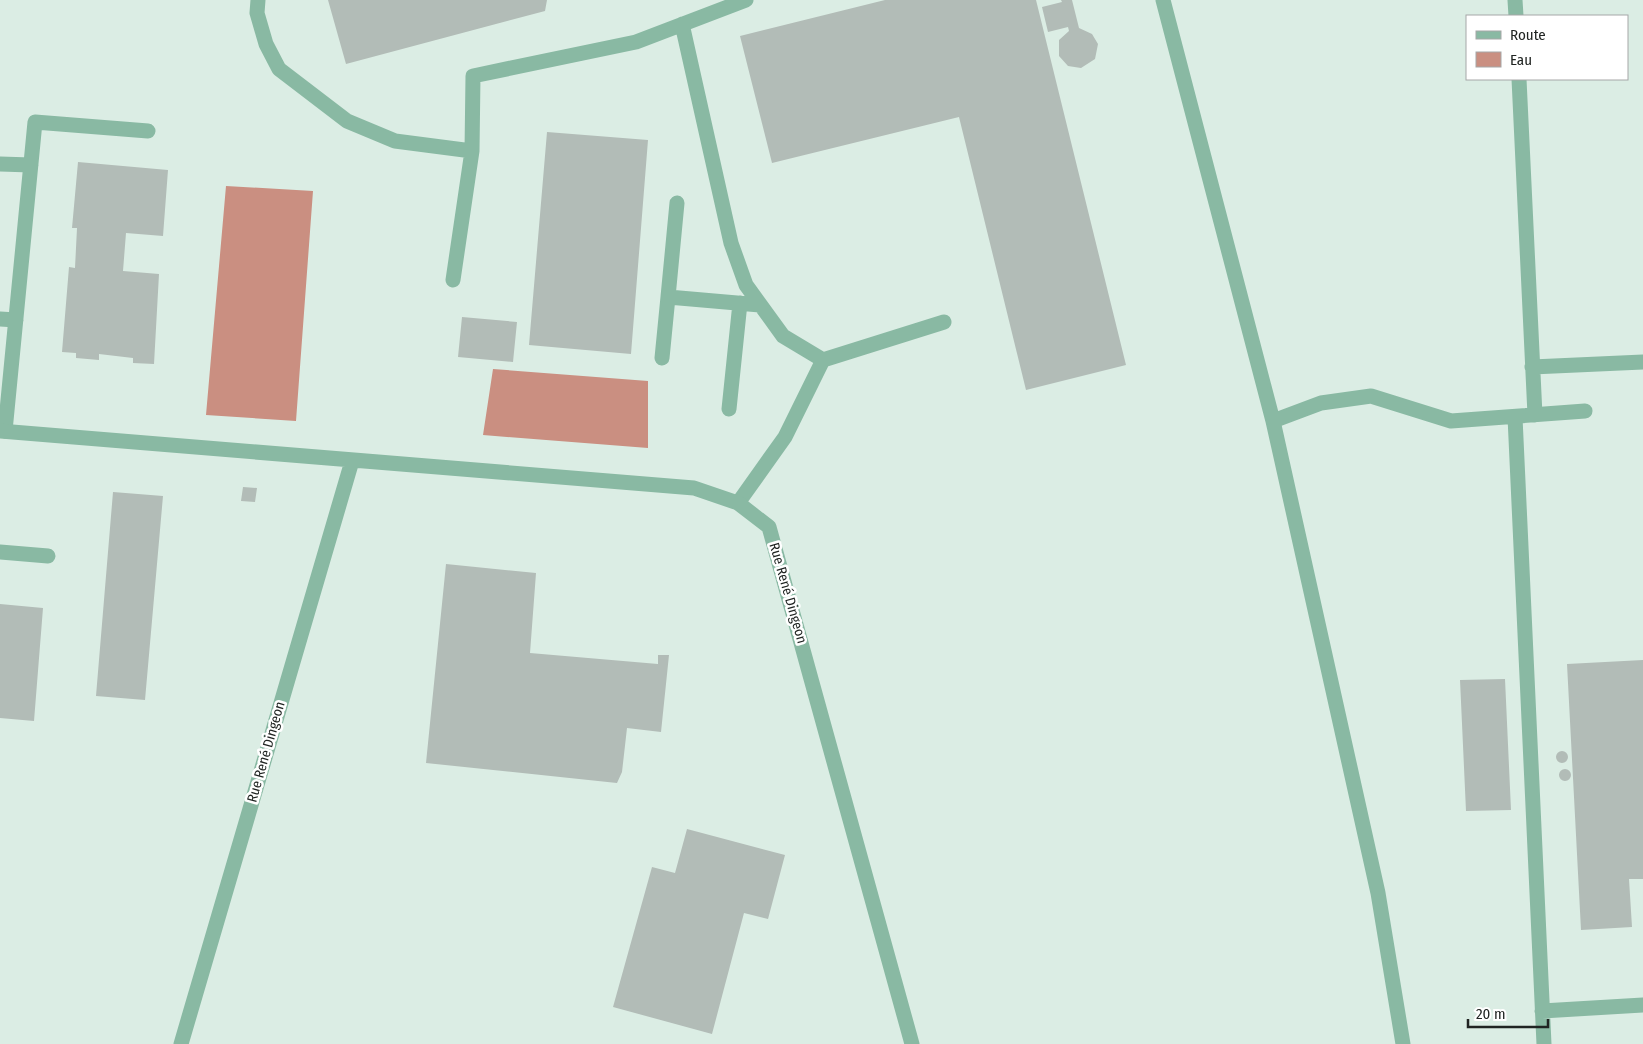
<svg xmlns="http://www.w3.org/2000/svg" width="1643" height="1044" viewBox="0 0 1643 1044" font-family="'Fira Sans Condensed',sans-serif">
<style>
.built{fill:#dbede4;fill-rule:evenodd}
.water{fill:#ca8f81}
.building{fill:#b2bcb7}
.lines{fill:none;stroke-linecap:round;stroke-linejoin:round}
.service{stroke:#89b9a3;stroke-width:15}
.minor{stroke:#89b9a3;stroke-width:15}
.labels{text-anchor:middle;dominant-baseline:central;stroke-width:5;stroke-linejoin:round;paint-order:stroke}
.street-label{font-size:14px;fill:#202422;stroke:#fff}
</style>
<rect width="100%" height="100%" fill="#eff9f4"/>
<path class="built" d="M0,0H1643V1044H0ZM1467,16H1627V79H1467Z"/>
<path class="water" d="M226,186L313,191L296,421L206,415Z
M493,369L648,381V448L483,435Z"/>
<path class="building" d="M328,0H547L545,11L346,64Z
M885,0H1036L1126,365L1026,390L959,117L772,163L740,36Z
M1061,0H1072L1079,28L1092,34L1098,44L1095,59L1081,68L1068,66L1059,56V40L1069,31L1068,27L1048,32L1042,7L1062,2Z
M547,132L648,140L631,354L529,345Z
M78,162L168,170L163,236L126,233L123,271L159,274L154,364L133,363V358L99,354V360L76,358V353L62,352L69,267L75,268L77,228H72Z
M462,317L517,322L513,362L458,357Z
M243,487L257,488L255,502L241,501Z
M113,492L163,496L145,700L96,696Z
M446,564L536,573L530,653L658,664V655H669L661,732L627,728L622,772L617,783L426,763Z
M0,604L43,608L34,721L0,718Z
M1643,660V879H1629L1632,927L1581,930L1567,664Z
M1505,679L1511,810L1466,811L1460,680Z
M1556 757a6 6 0 1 1 12 0a6 6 0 1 1-12 0Z
M1559 775a6 6 0 1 1 12 0a6 6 0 1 1-12 0Z
M687,829L785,855L768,919L744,913L712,1034L613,1007L652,867L675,873Z"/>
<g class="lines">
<path class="service" d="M258,0L257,13L266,44L279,69L347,121L395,141L472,151L473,76L636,42L746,0
M1163,0L1273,421L1378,893L1403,1044
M1515,0L1516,16
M682,24L731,243L746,285L783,336L823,360L944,322
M1519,79L1535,415
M0,164L31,165
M677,203L668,297L760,305
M453,280L472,151
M0,319L16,320
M662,358L668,297
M1532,367L1643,362
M729,409L740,303
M1515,417L1544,1044
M1273,421L1321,403L1371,396L1451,421L1585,411
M5,431L35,122L148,131
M738,503L785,437L823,360
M0,552L48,556
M1542,1011L1643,1005"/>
<path class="minor" d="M0,431L694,488L738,503L769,527L912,1044
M181,1044L352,461"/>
</g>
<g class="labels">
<g class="street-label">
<text transform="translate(788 593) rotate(74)">Rue René Dingeon</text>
<text transform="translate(266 752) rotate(-74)">Rue René Dingeon</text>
</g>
</g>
<rect x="1466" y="15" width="162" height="65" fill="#ffffff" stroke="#a6a7a7"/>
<rect x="1476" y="31" width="25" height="8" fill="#89b9a3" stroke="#a6a7a7"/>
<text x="1510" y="40" font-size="15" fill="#202422">Route</text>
<rect x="1476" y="52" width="25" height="15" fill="#ca8f81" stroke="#a6a7a7"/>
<text x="1510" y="65" font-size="15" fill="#202422">Eau</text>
<path d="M1468 1019v8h80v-8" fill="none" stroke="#202422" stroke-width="2.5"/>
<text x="1476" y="1019" font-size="15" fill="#202422" stroke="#ffffff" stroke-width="4" paint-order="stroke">20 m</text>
</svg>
